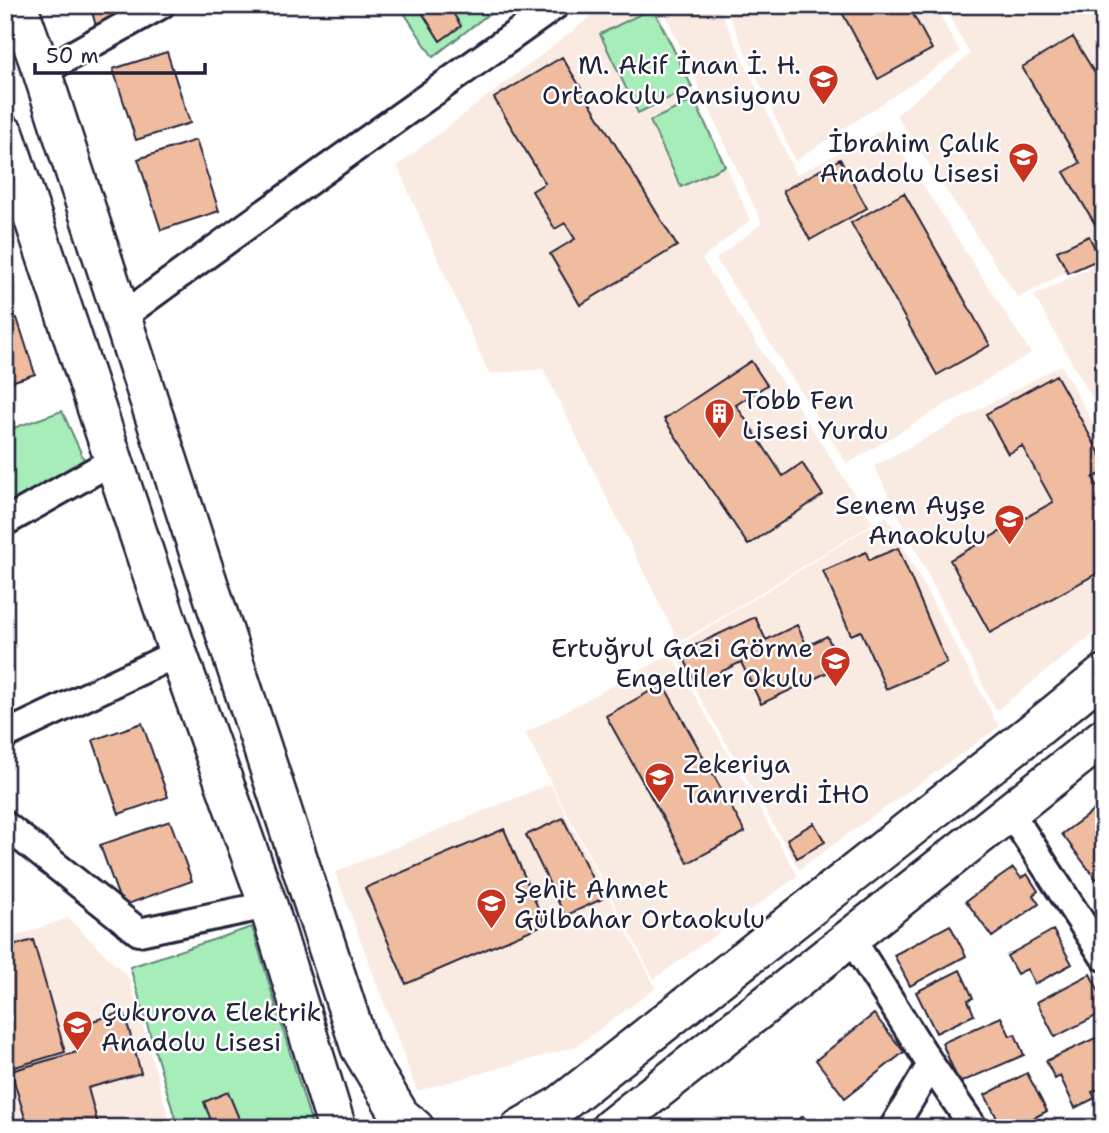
<svg xmlns="http://www.w3.org/2000/svg" width="1109" height="1133" viewBox="0 0 1109 1133" font-family="'Shantell Sans',sans-serif">
<style>
.built{fill:#faebe2}
.green{fill:#a6edba;stroke:#64887a;stroke-width:2}
.building{fill:#efbca0;stroke:#22223b;stroke-width:2}
.lines{fill:none;stroke-linecap:round;stroke-linejoin:round}
.minor-casing{stroke:#22223b;stroke-width:32}
.secondary-casing{stroke:#22223b;stroke-width:42}
.minor{stroke:#fff;stroke-width:26}
.secondary{stroke:#fff;stroke-width:37}
.labels{text-anchor:middle;dominant-baseline:central;stroke-width:5;stroke-linejoin:round;paint-order:stroke}
.poi-label{font-size:26px;fill:#22223b;stroke:#fff;text-anchor:end}
</style>
<rect width="100%" height="100%" fill="#fff"/>
<filter id="ink" filterUnits="userSpaceOnUse"><feTurbulence type="fractalNoise" baseFrequency=".0143" numOctaves="2"/><feDisplacementMap in="SourceGraphic" scale="14" xChannelSelector="R" yChannelSelector="G"/><feConvolveMatrix kernelMatrix="1 2 1 2 8 2 1 2 1" color-interpolation-filters="sRGB"/></filter>
<g filter="url(#ink)">
<path class="built" d="M606,5H656L750,220L702,259L873,523L679,643L543,369L489,374L397,166Z
M661,5H718L796,175L886,128L1031,353L847,464L716,259L762,223Z
M724,5H934L960,52L795,161Z
M943,5H1104V252L1018,298L896,115L970,54Z
M1104,260V419L1034,296Z
M1061,365L1104,443V625L996,711L874,466Z
M887,516L999,727L799,869L672,650Z
M671,654L798,876L654,979L525,733Z
M550,784L656,988L575,1047L417,1091L335,872Z
M68,918L129,978L172,1128H5V940Z"/>
<path class="green" d="M399,5H487L486,16L433,57Z
M653,8L692,87L638,113L600,34Z
M694,100L725,166L681,187L650,121Z
M62,411L87,466L5,511V431Z
M252,927L313,1128H178L130,967Z"/>
<path class="building" d="M90,5H143L144,10L96,26Z
M437,5H448L461,26L440,41L423,14Z
M838,5H908L932,49L878,79Z
M1073,37L1104,88V239L1064,172L1080,163L1022,67Z
M167,52L190,123L136,140L113,69Z
M562,57L677,246L580,305L550,254L575,239L565,223L555,229L532,191L545,183L494,98Z
M196,140L219,211L161,230L138,159Z
M840,159L867,208L810,240L783,191Z
M904,193L990,345L937,375L851,223Z
M1089,236L1100,259L1068,273L1057,251Z
M17,318L35,374L5,384V321Z
M751,361L767,385L736,405L783,476L802,463L823,495L748,545L664,419Z
M1056,375L1104,461V472L1093,478L1104,498V557L1098,561L1103,570L990,633L950,560L1053,502L1022,446L1008,454L986,414Z
M898,548L947,663L886,689L861,631L851,635L823,571L866,552L869,560Z
M755,617L766,640L797,625L807,646L827,636L841,666L761,704L741,662L696,684L681,652Z
M663,684L745,832L688,863L606,716Z
M142,723L168,797L119,814L93,740Z
M1104,803V882L1100,876L1096,879L1062,834Z
M563,818L602,899L565,916L526,835Z
M170,821L192,881L122,906L100,845Z
M814,823L825,842L797,858L787,839Z
M504,829L545,924L406,984L365,888Z
M1013,868L1021,878L1027,874L1038,891L1033,895L1039,904L992,937L966,901Z
M950,925L966,956L910,986L894,955Z
M1053,930L1072,964L1035,984L1027,969L1017,974L1007,956Z
M33,940L65,1052L5,1070V948Z
M960,970L973,998L968,1000L974,1015L936,1033L916,992Z
M1090,974L1104,1001V1012L1055,1037L1037,1002Z
M124,1012L141,1073L88,1088L99,1128H28L11,1071L77,1052L71,1027Z
M874,1014L904,1052L845,1098L816,1060Z
M1001,1017L1010,1036L1015,1034L1024,1055L959,1083L942,1043Z
M1104,1034V1071L1100,1073L1103,1080L1098,1082L1101,1088L1092,1092L1095,1098L1075,1108L1060,1076L1055,1079L1046,1061Z
M1027,1073L1047,1111L1015,1128H1002L985,1095Z
M228,1092L240,1121L222,1128H214L204,1102Z
M803,1116L812,1128H787Z"/>
<g class="lines">
<defs>
<path id="minor" d="M42,72L161,5
M122,317C265,211 411,109 556,5
M5,522L112,461
M5,735L178,653
M1010,812L1104,957
M5,825L139,932L268,905
M851,938L931,1065L974,1128
M893,1128L931,1065"/>
<path id="secondary" d="M18,5L42,72L360,1048L400,1115L415,1128
M5,134L178,653L268,905L337,1128
M520,1128L560,1105L1035,730L1104,674
M610,1128L1104,737"/>
</defs>
<use href="#minor" class="minor-casing"/>
<use href="#secondary" class="secondary-casing"/>
<use href="#minor" class="minor"/>
<use href="#secondary" class="secondary"/>
</g>
</g>
<defs>
<symbol id="school-pin" viewBox="-11 -11 22 30"><path d="M0 17L-7.5 6A9.5 9.5 0 1 1 7.5 6Z" fill="#c8321e" stroke="#fff"/><path d="M0-5L7-2L0 1L-7-2ZM-4 1L0 2.5L4 1V4Q0 6-4 4Z" fill="#fff"/></symbol>
<symbol id="building-pin" viewBox="-11 -11 22 30"><path d="M0 17L-7.5 6A9.5 9.5 0 1 1 7.5 6Z" fill="#c8321e" stroke="#fff"/><path d="M-4-6H4V6H1V3H-1V6H-4ZM-2.5-4.3h1.7v1.8h-1.7ZM.8-4.3h1.7v1.8H.8ZM-2.5-1h1.7V.8h-1.7ZM.8-1h1.7V.8H.8Z" fill="#fff"/></symbol>
</defs>
<g fill-rule="evenodd">
<use href="#school-pin" x="806" y="62" width="35" height="47"/>
<use href="#school-pin" x="1006" y="140" width="35" height="47"/>
<use href="#building-pin" x="702" y="396" width="35" height="47"/>
<use href="#school-pin" x="992" y="502" width="35" height="47"/>
<use href="#school-pin" x="818" y="644" width="35" height="47"/>
<use href="#school-pin" x="642" y="760" width="35" height="47"/>
<use href="#school-pin" x="474" y="886" width="35" height="47"/>
<use href="#school-pin" x="60" y="1008" width="35" height="47"/>
</g>
<g class="labels">
<g class="poi-label">
<text x="801" y="64">M. Akif İnan İ. H.<tspan x="801" dy="30">Ortaokulu Pansiyonu</tspan></text>
<text x="1000" y="142">İbrahim Çalık<tspan x="1000" dy="30">Anadolu Lisesi</tspan></text>
<text x="742" y="399" text-anchor="start">Tobb Fen<tspan x="742" dy="30">Lisesi Yurdu</tspan></text>
<text x="986" y="504">Senem Ayşe<tspan x="986" dy="30">Anaokulu</tspan></text>
<text x="813" y="647">Ertuğrul Gazi Görme<tspan x="813" dy="30">Engelliler Okulu</tspan></text>
<text x="683" y="763" text-anchor="start">Zekeriya<tspan x="683" dy="30">Tanrıverdi İHO</tspan></text>
<text x="514" y="888" text-anchor="start">Şehit Ahmet<tspan x="514" dy="30">Gülbahar Ortaokulu</tspan></text>
<text x="101" y="1011" text-anchor="start">Çukurova Elektrik<tspan x="101" dy="30">Anadolu Lisesi</tspan></text>
</g>
</g>
<rect width="1109" height="1133" fill="none" stroke="#fff" stroke-width="28"/>
<rect x="14" y="14" width="1081" height="1105" fill="none" stroke="#22223b" stroke-width="2.5" filter="url(#ink)"/>
<path d="M35 63v10h170v-10" fill="none" stroke="#22223b" stroke-width="3.5"/>
<text x="46" y="63" font-size="21" fill="#22223b" stroke="#ffffff" stroke-width="5" paint-order="stroke">50 m</text>
</svg>
